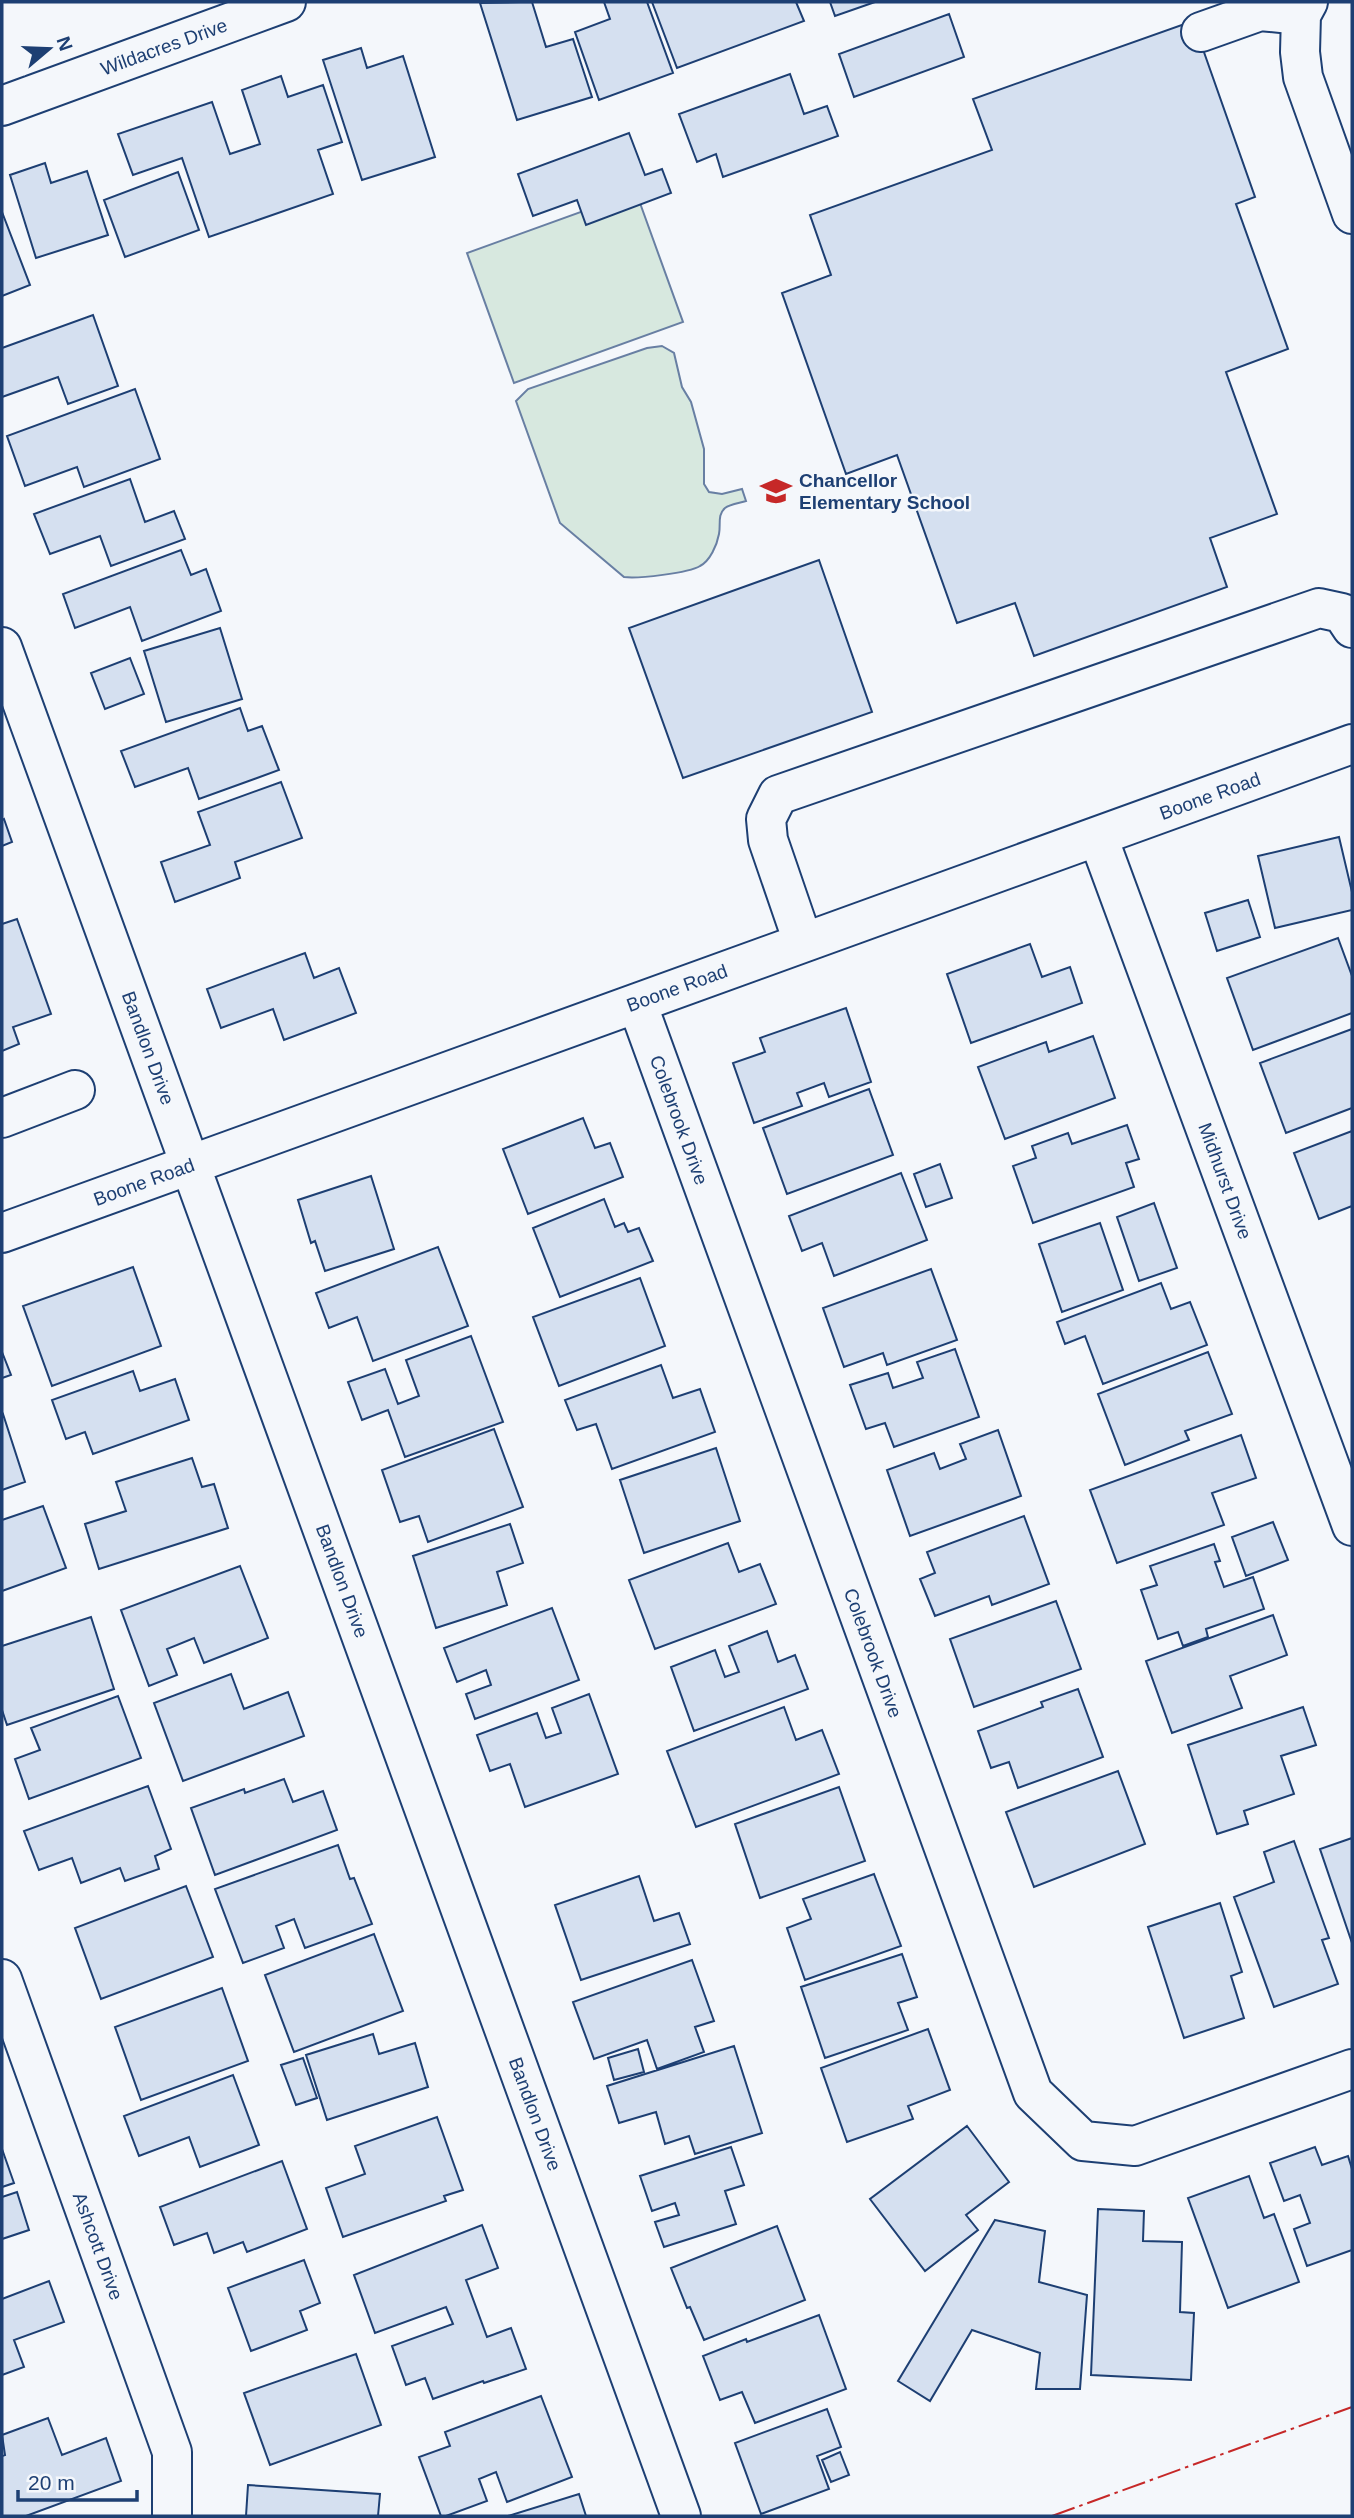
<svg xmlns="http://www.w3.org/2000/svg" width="1354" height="2518" viewBox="0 0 1354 2518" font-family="Helvetica,sans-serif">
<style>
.green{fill:#d7e8df;stroke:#687fa3;stroke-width:2}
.building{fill:#d5e0f0;stroke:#1d3f73;stroke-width:2}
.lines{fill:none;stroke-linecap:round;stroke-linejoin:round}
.minor-casing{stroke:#1d3f73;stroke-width:42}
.minor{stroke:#f4f7fb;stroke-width:38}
.power{stroke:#c62828;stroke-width:2;stroke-dasharray:24 5 3.5 5;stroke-linecap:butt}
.labels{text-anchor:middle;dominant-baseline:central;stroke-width:5;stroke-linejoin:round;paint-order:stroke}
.street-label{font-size:19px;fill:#1d3f73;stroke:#f4f7fb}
.poi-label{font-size:19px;font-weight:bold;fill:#1d3f73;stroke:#f4f7fb;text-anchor:start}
</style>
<rect width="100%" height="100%" fill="#f4f7fb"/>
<path class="green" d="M636,192L683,322L514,383L467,253Z
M662,346L674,353L682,387L691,402L704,449V484L709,492L722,494L742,489L746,501C740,503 730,504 725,508C717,515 721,525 719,534C717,545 710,561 700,566C689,573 637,579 624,577L560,523L516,401L528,389L647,348Z"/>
<path class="building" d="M532,2L546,47L573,39L592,97L517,120L480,3Z
M604,2H647L673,73L599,100L575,32L610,19Z
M652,2H796L804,21L677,68Z
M830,2H875L835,16Z
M949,14L964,57L854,97L839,54Z
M1193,21L1255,197L1236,204L1288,349L1226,372L1277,514L1210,538L1227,587L1034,656L1015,603L957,623L897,455L846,474L782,293L831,275L810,215L992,150L973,99Z
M361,48L367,68L403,56L435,157L362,180L323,60Z
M790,74L804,114L827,106L838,136L723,177L716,154L697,162L679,114Z
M281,76L288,97L323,85L342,142L318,150L333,194L209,237L182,158L133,175L118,134L212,102L230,154L260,144L242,90Z
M629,133L645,175L662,169L671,193L586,225L577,200L533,216L518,174Z
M45,163L51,183L87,171L108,235L36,258L10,175Z
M178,172L199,230L125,257L104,200Z
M2,212L30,285L2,296Z
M93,315L118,386L68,404L58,377L2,397V348Z
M135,389L160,459L84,487L77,467L25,486L7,436Z
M130,479L145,522L174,511L185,539L111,566L100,536L50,554L34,514Z
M181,550L191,575L206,569L221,611L142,641L130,607L75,628L63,594Z
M819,560L872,712L683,778L629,628Z
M220,628L242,699L166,722L144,651Z
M130,658L144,694L105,709L91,673Z
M240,708L248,731L262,726L279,770L199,799L188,768L135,787L121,751Z
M281,782L302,838L235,862L240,878L175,902L161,862L210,845L198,812Z
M4,819L12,842L2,846V820Z
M1339,837L1352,892V910L1275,928L1258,856Z
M1248,900L1260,937L1217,951L1205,913Z
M17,919L51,1014L13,1027L19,1044L2,1051V924Z
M1338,938L1352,976V1013L1253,1050L1227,978Z
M1030,944L1042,977L1070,967L1082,1003L971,1043L947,974Z
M305,953L314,978L339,968L356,1013L284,1040L273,1009L221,1028L207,989Z
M846,1008L871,1082L829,1097L824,1083L797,1093L802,1106L754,1123L733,1063L765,1052L760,1038Z
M1352,1029V1108L1286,1133L1260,1063Z
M1093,1036L1115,1098L1005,1139L978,1067L1046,1042L1049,1052Z
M869,1089L893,1155L787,1194L763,1128Z
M583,1118L595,1148L610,1143L623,1177L528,1214L503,1149Z
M1127,1125L1139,1159L1126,1163L1134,1187L1033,1223L1013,1166L1036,1158L1032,1146L1068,1133L1072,1144Z
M1352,1131V1206L1319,1219L1294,1153Z
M940,1164L952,1198L926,1207L914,1174Z
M901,1173L927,1240L834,1276L822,1243L802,1251L789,1216Z
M371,1176L394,1249L325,1271L315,1241L311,1243L298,1200Z
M604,1199L615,1227L624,1223L628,1232L639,1228L653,1261L560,1297L533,1228Z
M1154,1203L1177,1268L1139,1281L1117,1217Z
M1100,1223L1123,1290L1062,1312L1039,1244Z
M438,1247L468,1326L373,1361L357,1317L329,1328L316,1293Z
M133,1267L161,1346L52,1386L23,1306Z
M931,1269L957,1340L887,1365L883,1353L844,1367L823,1308Z
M640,1278L665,1346L559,1386L533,1317Z
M1161,1283L1171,1309L1190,1302L1207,1345L1103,1384L1085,1336L1065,1344L1057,1322Z
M471,1336L503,1422L405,1457L388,1410L362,1420L348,1382L385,1369L398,1404L419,1396L406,1360Z
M955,1349L979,1417L894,1447L885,1423L866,1429L850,1385L888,1373L893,1388L923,1378L917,1362Z
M2,1352L11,1375L2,1378Z
M1208,1352L1232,1414L1185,1431L1189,1440L1125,1465L1098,1394Z
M661,1365L673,1398L700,1389L715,1432L612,1469L596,1424L577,1430L565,1400Z
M133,1371L140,1391L175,1379L189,1420L93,1454L85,1432L66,1439L52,1400Z
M3,1414L25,1482L2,1490V1415Z
M494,1429L523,1507L428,1542L419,1516L400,1522L382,1470Z
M998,1430L1021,1496L910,1536L887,1470L934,1453L940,1469L966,1459L960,1444Z
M1241,1435L1256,1478L1212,1493L1224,1525L1117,1563L1090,1490Z
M716,1448L740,1521L644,1553L620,1480Z
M192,1458L202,1487L214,1484L228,1528L99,1569L85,1524L126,1511L116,1482Z
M43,1506L66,1568L2,1591V1520Z
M1024,1516L1049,1584L992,1605L989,1596L935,1616L920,1579L935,1573L927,1552Z
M1273,1522L1288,1560L1246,1576L1232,1537Z
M510,1524L523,1563L497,1572L507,1605L436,1628L413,1556Z
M728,1543L739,1572L760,1564L776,1604L655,1649L629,1580Z
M1214,1544L1220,1561L1215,1562L1224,1587L1253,1577L1264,1609L1206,1629L1208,1637L1183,1646L1178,1632L1158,1639L1141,1590L1157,1585L1150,1566Z
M240,1566L268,1638L204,1663L194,1638L167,1649L177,1675L149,1686L121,1610Z
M1056,1601L1081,1669L974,1707L950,1639Z
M552,1608L579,1680L475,1719L466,1694L491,1685L486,1670L457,1682L444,1648Z
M1273,1615L1287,1655L1230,1676L1242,1708L1172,1733L1146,1661Z
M91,1617L114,1689L7,1725L2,1710V1646Z
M767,1631L778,1662L795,1655L808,1689L694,1731L671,1667L715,1650L725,1677L739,1672L729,1646Z
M231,1674L244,1709L288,1692L304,1736L183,1781L154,1703Z
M1078,1689L1103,1757L1018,1788L1009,1762L991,1768L978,1731L1043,1707L1041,1702Z
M589,1694L618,1774L525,1807L510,1764L490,1771L477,1735L537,1713L546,1738L561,1733L552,1708Z
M118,1696L141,1758L29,1799L15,1759L40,1750L31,1728Z
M784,1707L796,1740L822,1730L839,1774L696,1827L667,1751Z
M1303,1707L1316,1745L1281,1756L1294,1794L1244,1811L1248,1824L1217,1834L1188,1745Z
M1118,1771L1145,1844L1034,1887L1006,1812Z
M284,1779L293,1802L323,1791L337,1830L215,1875L191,1808L244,1789L245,1793Z
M148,1786L171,1849L155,1856L159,1869L125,1881L120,1868L81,1883L72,1858L39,1870L24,1831Z
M839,1787L865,1861L760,1898L735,1824Z
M1352,1838V1943L1320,1849Z
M1294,1841L1329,1938L1322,1940L1338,1984L1274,2007L1234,1897L1274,1882L1264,1852Z
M338,1845L350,1879L354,1878L372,1924L305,1948L294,1919L276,1926L284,1948L243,1963L215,1889Z
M874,1874L901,1946L805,1980L787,1928L811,1919L803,1899Z
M639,1876L654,1921L679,1913L690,1944L581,1980L555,1905Z
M186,1886L213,1957L101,1999L75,1928Z
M1220,1903L1242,1972L1231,1976L1244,2018L1184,2038L1148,1927Z
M374,1934L403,2011L294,2052L265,1975Z
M902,1954L917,1997L898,2003L908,2030L825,2058L801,1987Z
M692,1960L714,2021L695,2027L704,2052L657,2069L647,2040L594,2059L573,2002Z
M222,1988L248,2061L141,2100L115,2027Z
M928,2029L950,2090L908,2106L913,2119L847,2142L821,2068Z
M373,2034L379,2054L415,2043L428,2087L327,2120L306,2055Z
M734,2046L762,2133L695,2154L689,2136L665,2144L656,2112L619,2123L607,2086Z
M638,2049L644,2072L614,2080L608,2058Z
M303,2058L317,2098L296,2105L281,2065Z
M233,2075L259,2145L200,2167L189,2137L139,2156L124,2116Z
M437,2117L463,2190L444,2196L446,2201L343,2237L326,2188L365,2174L355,2146Z
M967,2126L1009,2182L966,2215L978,2230L925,2271L870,2199Z
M731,2147L744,2185L725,2191L736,2224L664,2247L655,2222L679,2215L675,2203L652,2211L640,2176Z
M1315,2147L1322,2165L1348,2156L1352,2169V2250L1307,2266L1294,2229L1310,2223L1300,2195L1284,2201L1270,2163Z
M2,2149L14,2183L2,2187Z
M282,2161L307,2229L247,2252L243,2242L214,2253L207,2233L174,2245L160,2207Z
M1249,2176L1264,2218L1274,2214L1299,2282L1228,2308L1188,2198Z
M17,2192L29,2230L2,2239V2197Z
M1098,2209L1144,2211L1143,2241L1182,2242L1180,2312L1194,2313L1191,2380L1091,2375Z
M995,2220L1045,2231L1039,2282L1087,2295L1080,2389H1036L1040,2353L972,2330L930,2401L898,2381Z
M482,2225L498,2268L466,2280L487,2337L511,2328L526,2369L484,2383L483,2381L433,2399L425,2378L406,2385L392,2346L453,2324L446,2307L375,2333L354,2275Z
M777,2226L805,2300L704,2340L690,2307L687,2308L671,2268Z
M304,2260L320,2303L300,2311L307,2330L251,2351L228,2288Z
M49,2281L64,2322L14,2340L24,2367L2,2375V2299Z
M819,2315L846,2389L755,2423L742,2392L720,2400L703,2356L746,2339L747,2342Z
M356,2354L381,2425L270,2465L244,2393Z
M541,2396L572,2477L507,2502L496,2472L479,2479L487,2501L446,2516H441L419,2457L450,2446L445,2432Z
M827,2409L841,2447L817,2456L829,2489L761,2514L735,2443Z
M48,2418L62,2455L106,2438L121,2481L26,2516H2V2456L5,2455L2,2435Z
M840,2452L849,2475L831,2482L822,2460Z
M248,2485L380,2494L378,2516H246Z
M579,2494L586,2516H508Z"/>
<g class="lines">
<defs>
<path id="minor" d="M1308,2L1301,15L1300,52L1303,77L1352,214
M1201,32L1260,11L1301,15
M2,106L286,2
M2,647L681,2516
M1098,837L1352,1526
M803,942L768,840L766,819L778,795L1319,608L1342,613L1352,628
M637,1003L1033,2093L1083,2141L1135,2146L1352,2069
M2,1118L75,1090
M2,1233L1352,744
M2,1979L172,2452V2516"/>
</defs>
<use href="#minor" class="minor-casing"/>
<use href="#minor" class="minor"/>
<path class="power" d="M1052,2516L1352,2407"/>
</g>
<defs>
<symbol id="school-bare" viewBox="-9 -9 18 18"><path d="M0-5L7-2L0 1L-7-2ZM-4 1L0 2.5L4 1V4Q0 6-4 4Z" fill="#c62828" stroke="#f4f7fb" stroke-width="2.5" paint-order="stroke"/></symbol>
</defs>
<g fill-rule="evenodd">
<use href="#school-bare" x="754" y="469" width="44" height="44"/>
</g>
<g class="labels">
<g class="street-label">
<text transform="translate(164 47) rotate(-20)">Wildacres Drive</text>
<text transform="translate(1210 796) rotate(-20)">Boone Road</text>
<text transform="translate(677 988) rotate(-20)">Boone Road</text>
<text transform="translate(148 1048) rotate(70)">Bandlon Drive</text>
<text transform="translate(679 1120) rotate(70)">Colebrook Drive</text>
<text transform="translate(1225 1181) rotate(70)">Midhurst Drive</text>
<text transform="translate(144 1182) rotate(-20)">Boone Road</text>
<text transform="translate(342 1581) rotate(70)">Bandlon Drive</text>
<text transform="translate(873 1653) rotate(70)">Colebrook Drive</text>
<text transform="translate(535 2114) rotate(70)">Bandlon Drive</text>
<text transform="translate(98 2246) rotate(70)">Ashcott Drive</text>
</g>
<g class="poi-label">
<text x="799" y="480">Chancellor<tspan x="799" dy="22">Elementary School</tspan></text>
</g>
</g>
<rect width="1354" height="2518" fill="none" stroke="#1d3f73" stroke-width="7"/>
<g transform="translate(49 49) rotate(71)" stroke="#f4f7fb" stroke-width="5" paint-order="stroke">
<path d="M0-5L12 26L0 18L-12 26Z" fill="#1d3f73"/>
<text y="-10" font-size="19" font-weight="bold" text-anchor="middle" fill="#1d3f73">N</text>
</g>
<path d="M18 2490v10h119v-10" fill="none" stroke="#1d3f73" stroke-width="3.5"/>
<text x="28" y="2490" font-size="21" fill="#1d3f73" stroke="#f4f7fb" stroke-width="5" paint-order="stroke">20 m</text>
</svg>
